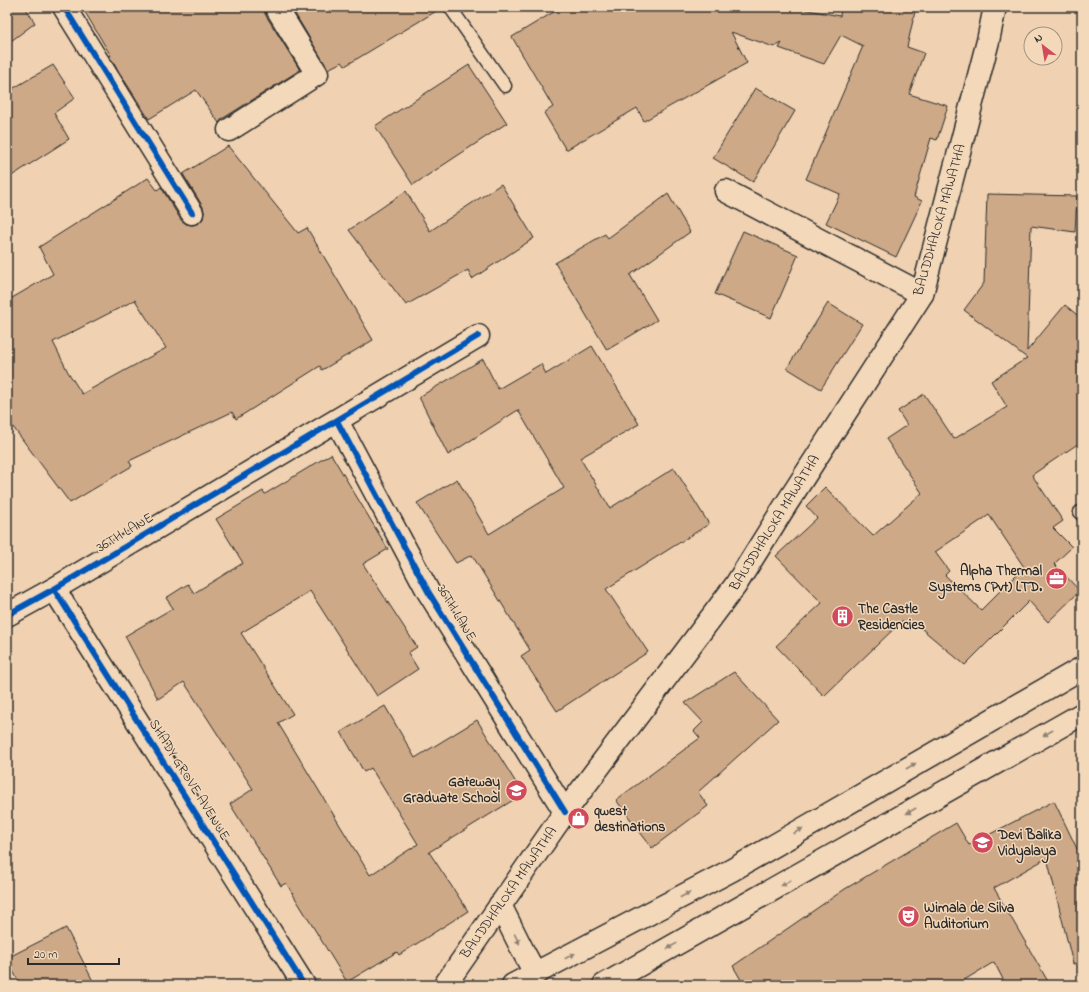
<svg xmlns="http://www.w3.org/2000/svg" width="1089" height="992" viewBox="0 0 1089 992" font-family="'Indie Flower',sans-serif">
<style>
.building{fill:#cda987;stroke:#2b2b2b;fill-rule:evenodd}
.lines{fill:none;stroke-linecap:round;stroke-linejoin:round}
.lane-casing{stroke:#2b2b2b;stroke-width:15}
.street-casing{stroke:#2b2b2b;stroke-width:25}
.secondary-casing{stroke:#2b2b2b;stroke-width:25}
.highway-casing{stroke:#2b2b2b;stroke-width:25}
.lane{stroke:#f3d8ba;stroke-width:12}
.street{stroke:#f3d8ba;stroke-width:22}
.secondary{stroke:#f3d8ba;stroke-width:22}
.highway{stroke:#f3d8ba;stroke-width:22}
.cycleway-casing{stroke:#f3d8ba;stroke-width:8}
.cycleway{stroke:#0057b8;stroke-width:6}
.oneway{fill:#8f8272}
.labels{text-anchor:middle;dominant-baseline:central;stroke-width:3;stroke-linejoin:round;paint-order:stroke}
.street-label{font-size:14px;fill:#2b2b2b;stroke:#f3d8ba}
.poi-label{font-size:14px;font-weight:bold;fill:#2b2b2b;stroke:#f3d8ba;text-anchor:start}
</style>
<rect width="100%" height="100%" fill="#f0d2b2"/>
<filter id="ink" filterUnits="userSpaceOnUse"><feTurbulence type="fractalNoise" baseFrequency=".025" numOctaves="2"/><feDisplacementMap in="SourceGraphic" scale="8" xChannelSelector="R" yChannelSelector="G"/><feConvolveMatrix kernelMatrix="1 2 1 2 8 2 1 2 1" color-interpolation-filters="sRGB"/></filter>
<g filter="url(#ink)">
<path class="building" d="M7,7H25L35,23L7,44Z
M82,7H264L265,14L300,70L222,119L219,123L196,90L149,119L109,56H111Z
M291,7H443L345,66L342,62L328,69Z
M562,7H792L840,16L841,7H916L907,47L924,53L909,94L948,106L937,140L931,138L914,197L922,201L896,257L826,223L840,194L806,179L863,46L841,35L824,64L779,48L782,43L774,47L731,32L747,63L644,121L637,108L566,150L544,113L553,107L512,37Z
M53,65L75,98L54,113L69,139L7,179V92Z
M469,65L507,123L413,185L375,126Z
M755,88L795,111L753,182L713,158Z
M228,146L298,233L307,228L373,340L322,370L320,366L236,419L232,412L129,461L132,466L70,503L7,419V301L53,274L39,247L148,178L157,190L161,187L181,220L186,224L193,225L199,223L203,219L204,212L203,207L183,174ZM135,300L166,348L82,394L68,372L53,342Z
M501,184L534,238L472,279L468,270L406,305L349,230L406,191L430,231Z
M668,194L690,232L630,275L657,320L607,350L555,263L605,234L608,238Z
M987,194L1077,196L1075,232L1031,226L1027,351L1065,305L1082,319V441L1032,475L1063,521L1053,528L1072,547L1054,564L1080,591L1048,622L1029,601L965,665L916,624L910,630L902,621L824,696L776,646L822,603L776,556L817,518L806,506L825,487L873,536L922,493L886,439L907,425L898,411L924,394L954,439L1007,407L991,381L1027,358L964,310L984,283ZM989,515L1024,567L981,610L945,575L949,571L935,552Z
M743,231L798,255L771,318L715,294Z
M828,303L862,324L821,389L787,368Z
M592,346L639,424L580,458L610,508L674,468L709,524L606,589L648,652L557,711L521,656L530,650L472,555L456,563L417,503L457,479L489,534L564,488L518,410L448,455L419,397L483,359L498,389L541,364L546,374Z
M331,454L388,549L363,564L417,647L408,653L418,669L377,696L310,591L241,633L293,714L278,723L370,875L418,844L371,768L364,772L341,732L385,706L415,758L477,720L523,794L429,852L468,911L399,955L397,952L347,982L286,883L281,886L230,804L253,789L184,682L158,699L125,636L173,608L166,598L188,584L194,593L243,563L216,519L263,491L265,494Z
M734,672L778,720L698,792L708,806L652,848L616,800L700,738L694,731L703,722L685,703Z
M1054,801L1082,859V962L1073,964L1047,858L994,888L1050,985H1006L994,962L956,985H744L733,966L845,889L956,823L969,845Z
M66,928L95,985H21L7,961V958Z"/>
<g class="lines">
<defs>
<path id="lane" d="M450,7L505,86
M1080,512L1082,515"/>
<path id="street" d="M64,7L192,213
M229,130L317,74L276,7
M726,191L922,294
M337,421L429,593L565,812
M54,589L304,985
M7,615L54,589L478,336"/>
<path id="secondary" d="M445,985L565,812L735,586L785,506L922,294L988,41L995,7"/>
<path id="highway" d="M500,905L524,953L535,973
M513,985L732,870L1082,668
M604,985L1082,714"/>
</defs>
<use href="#lane" class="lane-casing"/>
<use href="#street" class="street-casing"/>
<use href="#secondary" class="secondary-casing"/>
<use href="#highway" class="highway-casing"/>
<use href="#lane" class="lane"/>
<use href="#street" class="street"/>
<use href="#secondary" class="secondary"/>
<use href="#highway" class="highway"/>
<defs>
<path id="cycleway" d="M64,7L192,213
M337,421L429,593L565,812
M54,589L304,985
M7,615L54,589L478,336"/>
</defs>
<use href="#cycleway" class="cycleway-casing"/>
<use href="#cycleway" class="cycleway"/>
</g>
<defs><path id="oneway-solid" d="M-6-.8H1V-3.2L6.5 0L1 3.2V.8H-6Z"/></defs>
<g class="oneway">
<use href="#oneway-solid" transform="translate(1048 733) rotate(150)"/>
<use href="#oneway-solid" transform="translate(911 766) rotate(-30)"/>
<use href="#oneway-solid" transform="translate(911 811) rotate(150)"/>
<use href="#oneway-solid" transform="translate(798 831) rotate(-30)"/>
<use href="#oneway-solid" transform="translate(786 883) rotate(150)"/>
<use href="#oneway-solid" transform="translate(685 895) rotate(-28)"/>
<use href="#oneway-solid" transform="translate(517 939) rotate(63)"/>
<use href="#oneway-solid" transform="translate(672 946) rotate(151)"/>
<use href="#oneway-solid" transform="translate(570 956) rotate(-28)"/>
</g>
</g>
<defs>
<symbol id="office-disc" viewBox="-11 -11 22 22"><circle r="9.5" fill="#d1495b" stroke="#f3d8ba"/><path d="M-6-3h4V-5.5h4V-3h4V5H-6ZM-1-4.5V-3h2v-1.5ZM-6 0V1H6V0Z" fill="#fff"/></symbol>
<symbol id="building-disc" viewBox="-11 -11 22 22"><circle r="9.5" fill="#d1495b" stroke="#f3d8ba"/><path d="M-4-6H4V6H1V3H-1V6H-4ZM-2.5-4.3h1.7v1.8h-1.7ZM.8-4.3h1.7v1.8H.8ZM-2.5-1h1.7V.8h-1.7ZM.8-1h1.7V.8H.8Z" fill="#fff"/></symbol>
<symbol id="university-disc" viewBox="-11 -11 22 22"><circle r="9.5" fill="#d1495b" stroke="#f3d8ba"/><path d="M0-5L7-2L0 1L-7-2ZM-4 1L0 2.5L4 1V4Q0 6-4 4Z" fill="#fff"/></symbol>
<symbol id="shop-disc" viewBox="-11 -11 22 22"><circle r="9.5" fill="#d1495b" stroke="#f3d8ba"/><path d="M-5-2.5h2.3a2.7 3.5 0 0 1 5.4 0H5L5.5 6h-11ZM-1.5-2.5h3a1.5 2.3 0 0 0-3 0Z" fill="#fff"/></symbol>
<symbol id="school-disc" viewBox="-11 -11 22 22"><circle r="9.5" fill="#d1495b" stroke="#f3d8ba"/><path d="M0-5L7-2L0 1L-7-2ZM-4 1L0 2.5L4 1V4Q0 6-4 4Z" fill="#fff"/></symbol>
<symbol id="theatre-disc" viewBox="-11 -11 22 22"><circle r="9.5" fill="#d1495b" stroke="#f3d8ba"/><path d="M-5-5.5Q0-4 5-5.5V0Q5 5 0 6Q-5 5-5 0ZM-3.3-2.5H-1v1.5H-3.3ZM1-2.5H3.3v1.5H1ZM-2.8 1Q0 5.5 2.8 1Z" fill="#fff"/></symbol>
</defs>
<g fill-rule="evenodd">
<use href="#office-disc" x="1044" y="566" width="25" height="25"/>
<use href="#building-disc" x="830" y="604" width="25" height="25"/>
<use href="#university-disc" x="504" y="778" width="25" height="25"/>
<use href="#shop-disc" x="566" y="806" width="25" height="25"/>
<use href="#school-disc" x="970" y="830" width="25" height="25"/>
<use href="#theatre-disc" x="896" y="904" width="25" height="25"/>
</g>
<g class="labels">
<g class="street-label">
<text transform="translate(940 220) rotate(-74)">BAUDDHALOKA MAWATHA</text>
<text transform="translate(775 523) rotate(-58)">BAUDDHALOKA MAWATHA</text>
<text transform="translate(125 533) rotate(-31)">36TH LANE</text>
<text transform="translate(456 613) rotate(59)">36TH LANE</text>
<text transform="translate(189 780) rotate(58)">SHADY GROVE AVENUE</text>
<text transform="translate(509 893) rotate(-55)">BAUDDHALOKA MAWATHA</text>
</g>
<g class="poi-label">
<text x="1042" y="571" text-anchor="end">Alpha Thermal<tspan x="1042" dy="16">Systems (Pvt) LTD.</tspan></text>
<text x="858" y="609">The Castle<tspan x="858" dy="16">Residencies</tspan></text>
<text x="500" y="782" text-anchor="end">Gateway<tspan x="500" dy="16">Graduate School</tspan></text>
<text x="594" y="811">qwest<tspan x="594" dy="16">destinations</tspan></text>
<text x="998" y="835">Devi Balika<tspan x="998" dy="16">Vidyalaya</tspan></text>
<text x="924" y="908">Wimala de Silva<tspan x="924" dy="16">Auditorium</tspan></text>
</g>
</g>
<rect width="1089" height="992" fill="none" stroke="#f3d8ba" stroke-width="24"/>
<rect x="12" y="12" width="1065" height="968" fill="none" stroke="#2b2b2b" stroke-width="1.5" filter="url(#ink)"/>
<g transform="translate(1043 46) rotate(329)"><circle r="19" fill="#f3d8ba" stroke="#a39381"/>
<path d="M0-3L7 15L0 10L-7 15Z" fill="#d1495b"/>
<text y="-6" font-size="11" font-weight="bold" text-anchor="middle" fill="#2b2b2b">N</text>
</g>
<path d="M28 958v6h91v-6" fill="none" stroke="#2b2b2b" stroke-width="2"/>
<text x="34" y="958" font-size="12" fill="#2b2b2b" stroke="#f3d8ba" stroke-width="3" paint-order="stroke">20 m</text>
</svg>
